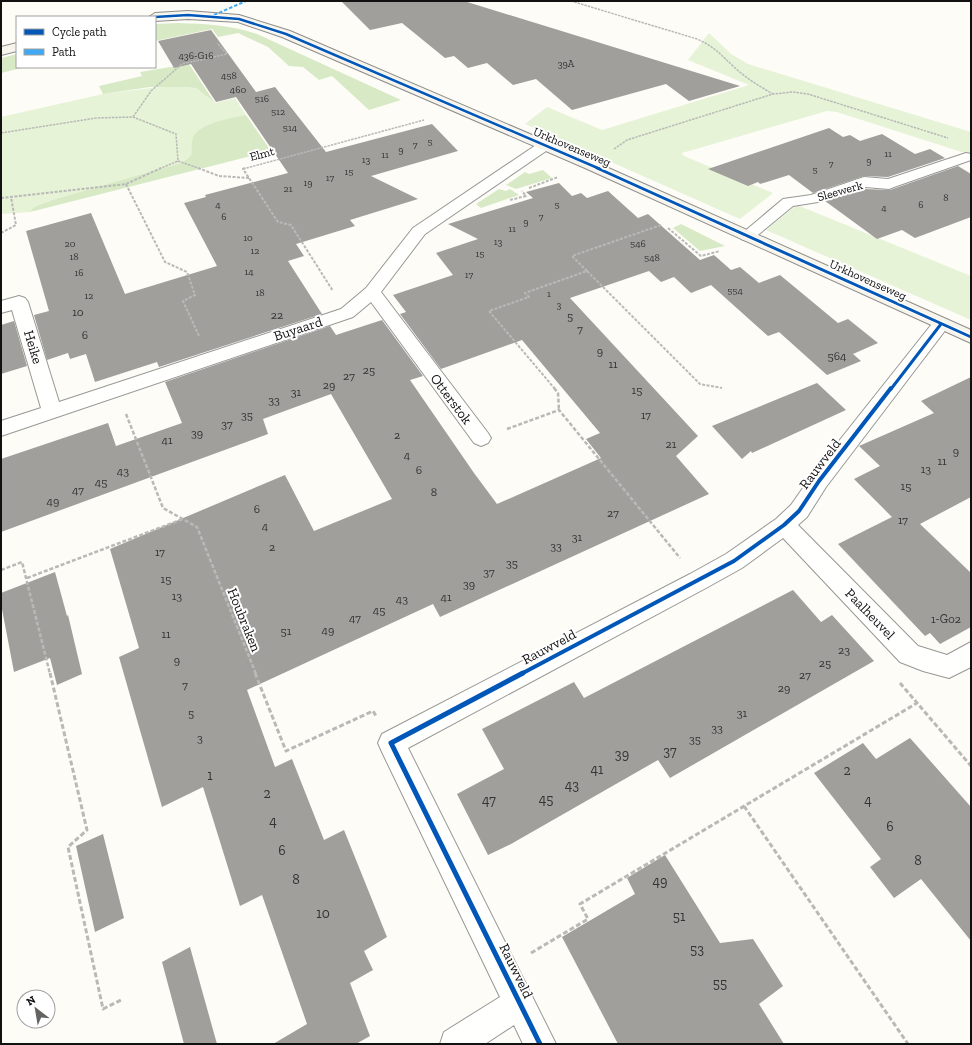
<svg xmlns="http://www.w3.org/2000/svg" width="972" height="1045" viewBox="0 0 972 1045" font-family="'Zilla Slab',serif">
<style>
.green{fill:#e7f3d7}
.forest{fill:#d8eac5}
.building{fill:#a19f9c}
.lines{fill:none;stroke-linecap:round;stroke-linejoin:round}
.street-casing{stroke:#979795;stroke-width:2}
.secondary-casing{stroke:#8e8d8b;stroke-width:2}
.path-far3{stroke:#b9b9b8;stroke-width:1.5;stroke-dasharray:2.5 1;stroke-linecap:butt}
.path-far2{stroke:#b9b9b8;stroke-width:2;stroke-dasharray:3 1.5;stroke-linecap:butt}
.path-far1{stroke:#b9b9b8;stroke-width:2.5;stroke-dasharray:4 2;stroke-linecap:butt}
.path{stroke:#b9b9b8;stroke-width:3;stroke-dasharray:5 2.5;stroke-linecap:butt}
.street{fill:#fffffe;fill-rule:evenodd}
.secondary{fill:#f6f4eb;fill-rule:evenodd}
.quiet{stroke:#3fa9f5;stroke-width:2;stroke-dasharray:3.5 2;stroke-linecap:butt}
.cycleway-far3-casing{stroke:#fff;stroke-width:4}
.cycleway-far2-casing{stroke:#fff;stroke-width:5}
.cycleway-far1-casing{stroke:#fff;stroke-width:6}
.cycleway-casing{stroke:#fff;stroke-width:8}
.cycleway-far3{stroke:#0057b8;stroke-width:2.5}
.cycleway-far2{stroke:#0057b8;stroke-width:3}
.cycleway-far1{stroke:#0057b8;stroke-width:4}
.cycleway{stroke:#0057b8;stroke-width:5}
.labels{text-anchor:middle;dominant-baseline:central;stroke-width:4;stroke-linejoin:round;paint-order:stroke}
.far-number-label{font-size:10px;fill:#353434}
.far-street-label{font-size:12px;fill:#111;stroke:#fff}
.number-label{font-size:12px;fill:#353434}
.street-label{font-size:14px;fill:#111;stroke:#fff}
.near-number-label{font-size:14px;fill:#353434}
</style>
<rect width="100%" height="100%" fill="#fdfcf7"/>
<path class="green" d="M709,33L731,54L748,64L971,132V155L837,112L827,111L682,153L684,156L773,193L740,219L525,124L547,107L602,130L749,85L688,60Z
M167,86L196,88L215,103L235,98L246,115L221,121L193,138C192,153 195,156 181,163L34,207L30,212L1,214V117L103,94Z
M797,205L971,276V320L766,230Z"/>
<path class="forest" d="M179,23C206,24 231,25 257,34L401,100L369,110L332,76L319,80L303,67L289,66L268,47L238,33L218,37L212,29L155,41V24Z
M17,54V67H26L1,73V58Z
M189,64L215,103L196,88L183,87H150L103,94L99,86L142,76L140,72Z
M246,115L271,151L30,212L34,207L53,200L181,163C199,153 188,152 193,138C198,123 232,118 246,115Z
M543,170L552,178L516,189L506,185L525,172L529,174Z
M499,189L506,191L510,189L519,195L481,208L476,204Z
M681,224L725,246L700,251L673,228Z"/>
<path class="building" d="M341,1H464L740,86L689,101L666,84L572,110L536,79L513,85L487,63L468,68L454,56L445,58L402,23L370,30Z
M211,30L256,92L275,87L326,152L432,124L458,151L371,176L418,199L350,220L355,226L296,244L304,256L288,261L322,314L159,367L157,362L95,382L86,354L70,359L68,353L47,360L34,315L49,311L26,231L91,213L125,294L217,266L184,203L206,197L205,195L288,173L236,97L216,102L191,64L174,68L158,41Z
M829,128L843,137L850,135L860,141L882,134L915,154L930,149L945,158L888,177L864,176L813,193L789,175L760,184L758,182L748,186L708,169Z
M958,166L971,174V217L915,238L902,230L877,239L825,201L865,189L890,190Z
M559,183L572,196L581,193L587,198L608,191L638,218L648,214L700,260L714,255L731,270L740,267L759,283L780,275L838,323L848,319L878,343L853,354L861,361L827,375L779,332L768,336L711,285L691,293L674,277L661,282L649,271L570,298L698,436L676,456L709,494L440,617L433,604L247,690L275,767L292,759L324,840L344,830L387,937L364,951L373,970L350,983L370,1036L356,1044H273L307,1024L262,895L240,906L203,787L162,807L119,657L139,648L110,549L285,475L314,531L392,499L331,394L263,419L268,434L1,532V459L108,423L116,446L182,423L165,382L330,326L336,335L382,320L423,376L410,380L474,473L497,504L601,458L586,439L600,433L522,340L441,369L400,314L406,312L393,295L453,275L436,253L478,239L448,224L533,198L526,192Z
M14,321L27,366L1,374V325Z
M971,377V497L920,524L971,573V627L940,644L930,633L925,636L838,544L892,517L854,479L880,466L859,446L934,413L921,401Z
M817,383L846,410L752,453L751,451L742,459L712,426Z
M55,572L67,616L68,615L82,674L57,685L50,658L14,672L1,604V593Z
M793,590L821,622L832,615L874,661L670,778L658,760L511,844L488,855L457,794L504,769L482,729L574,682L584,698Z
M910,738L971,807V941L921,879L894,898L870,867L881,859L814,773L863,743L876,759Z
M103,834L124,918L95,932L76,846Z
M665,855L720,943L753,939L783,986L759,1004L784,1044H618L562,937L635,894L627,878Z
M190,947L203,994L217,1044H184L162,962Z"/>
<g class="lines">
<defs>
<path id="street" d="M544,142L549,143L551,146L549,149L425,234L381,292L488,433L491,438L488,443L481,446L474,443L371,302L353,317L1,436V421L41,408L12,310L1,313V301L19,296L25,298L28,302L59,402L341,309L366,288L413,228L539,143Z
M966,153L971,154V160L894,187L889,189L865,187L818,202L793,206L753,239L747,241L741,239L739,236L783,199L811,195L864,177L888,179Z
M941,318L947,320L950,324L947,328L826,487L807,517L798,525L918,646L947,655L971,642V667L949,678L923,671L900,662L783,538L742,568L706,588L408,748L556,1044H523L514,1025L485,1044H440L444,1032L500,997L382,752L378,743L382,734L690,574L726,554L776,519L791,505L812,475L935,320Z"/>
<path id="secondary" d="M188,11L239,15L290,31L595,162L971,330V343L585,168L282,37L238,22L188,19L155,21V17H149L155,13Z
M17,43V51L1,55V47Z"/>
</defs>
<use href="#street" class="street-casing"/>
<use href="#secondary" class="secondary-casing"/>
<path class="path-far3" d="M571,1L697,39C715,47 720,54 734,67C746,78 759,86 773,94
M133,117L151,91L182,64L227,54L217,43
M1,133L96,118L133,117L176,134L178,161L201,169
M614,149L627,140L773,94L793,92L808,94L948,138
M159,169L178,161
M243,169L424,120"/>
<path class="path-far2" d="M198,168L219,176L249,178
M245,168L243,169L278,222L291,225L333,291
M126,184L165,262L187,272L195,295L183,301L199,336
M529,188L558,177
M1,198L126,184L161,168
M510,200L526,196L522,191
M668,228L701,256L720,251
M1,233L16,225L11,197
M587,271L700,384L722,388
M555,389L489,311L529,297L525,293L587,271L572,256L661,225"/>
<path class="path-far1" d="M554,388L558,393L559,410
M126,414L163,508L197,527L256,674
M507,429L559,410L680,558
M1,570L22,562L50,674
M27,578L183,519"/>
<path class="path" d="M50,673L87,830L68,847L103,1009L123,999
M255,673L286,751L373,711L376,716
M900,683L971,766
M744,806L908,1044
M531,953L588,919L580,904L917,703"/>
<use href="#street" class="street"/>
<use href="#secondary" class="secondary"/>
<path class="quiet" d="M214,15L246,1"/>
<defs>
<path id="cycleway-far3" d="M155,17L188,15L239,19L286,34L600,169"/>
<path id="cycleway-far2" d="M597,168L971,337
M891,389L941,324"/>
<path id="cycleway-far1" d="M521,674L734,561L784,525L799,511L819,481L891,388"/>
<path id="cycleway" d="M523,673L391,743L540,1044"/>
</defs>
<use href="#cycleway-far3" class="cycleway-far3-casing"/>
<use href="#cycleway-far2" class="cycleway-far2-casing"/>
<use href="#cycleway-far1" class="cycleway-far1-casing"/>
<use href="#cycleway" class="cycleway-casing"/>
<use href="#cycleway-far3" class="cycleway-far3"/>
<use href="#cycleway-far2" class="cycleway-far2"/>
<use href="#cycleway-far1" class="cycleway-far1"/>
<use href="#cycleway" class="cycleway"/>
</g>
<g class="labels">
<g class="far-number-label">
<text x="196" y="56">436-G16</text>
<text x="566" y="64">39A</text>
<text x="229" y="76">458</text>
<text x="238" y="90">460</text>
<text x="262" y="99">516</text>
<text x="278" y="112">512</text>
<text x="290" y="128">514</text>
<text x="430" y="142">5</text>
<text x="415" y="145">7</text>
<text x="401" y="150">9</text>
<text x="888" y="154">11</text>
<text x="385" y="155">11</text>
<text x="366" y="160">13</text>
<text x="869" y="161">9</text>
<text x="831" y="164">7</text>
<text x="815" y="170">5</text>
<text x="349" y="172">15</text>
<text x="330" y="178">17</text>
<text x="308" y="183">19</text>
<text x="288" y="189">21</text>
<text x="946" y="198">8</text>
<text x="218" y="205">4</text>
<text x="557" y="205">5</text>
<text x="921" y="205">6</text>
<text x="884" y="208">4</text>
<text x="224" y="217">6</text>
<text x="541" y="217">7</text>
<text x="526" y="222">9</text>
<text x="512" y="229">11</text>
<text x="248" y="238">10</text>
<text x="498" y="242">13</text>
<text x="70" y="244">20</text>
<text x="638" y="244">546</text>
<text x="255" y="251">12</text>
<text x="480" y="254">15</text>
<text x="74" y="257">18</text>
<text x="652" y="258">548</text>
<text x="249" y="272">14</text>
<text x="79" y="273">16</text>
<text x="469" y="275">17</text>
<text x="735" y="291">554</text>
<text x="260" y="293">18</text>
<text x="549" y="294">1</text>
<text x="89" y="296">12</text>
<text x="559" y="305">3</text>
</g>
<g class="far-street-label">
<text transform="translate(572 147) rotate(23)">Urkhovenseweg</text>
<text transform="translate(262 154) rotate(-15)">Elmt</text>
<text transform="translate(840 191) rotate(-16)">Sleewerk</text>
<text transform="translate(868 280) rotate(24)">Urkhovenseweg</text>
</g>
<g class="number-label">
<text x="78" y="312">10</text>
<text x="277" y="315">22</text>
<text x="570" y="316">5</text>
<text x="580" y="329">7</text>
<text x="85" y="335">6</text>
<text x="600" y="351">9</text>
<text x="837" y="356">564</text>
<text x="613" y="364">11</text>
<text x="369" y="370">25</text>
<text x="349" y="376">27</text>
<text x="329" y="385">29</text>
<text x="637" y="390">15</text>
<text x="296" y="392">31</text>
<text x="274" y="400">33</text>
<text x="247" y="415">35</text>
<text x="646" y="415">17</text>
<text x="227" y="424">37</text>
<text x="197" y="433">39</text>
<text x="397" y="435">2</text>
<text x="167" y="440">41</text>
<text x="671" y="444">21</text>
<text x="956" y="451">9</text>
<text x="407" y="455">4</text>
<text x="942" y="461">11</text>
<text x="926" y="469">13</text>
<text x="419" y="470">6</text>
<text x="123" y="471">43</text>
<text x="101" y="482">45</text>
<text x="906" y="486">15</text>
<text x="78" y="490">47</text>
<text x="434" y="492">8</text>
<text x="53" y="501">49</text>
<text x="257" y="509">6</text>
<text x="613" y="513">27</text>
<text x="903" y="520">17</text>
<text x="265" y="526">4</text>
<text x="577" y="537">31</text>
<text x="556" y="546">33</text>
<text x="272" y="547">2</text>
<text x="160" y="552">17</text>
<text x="512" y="563">35</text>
<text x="489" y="572">37</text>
<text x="166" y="579">15</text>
<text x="469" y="584">39</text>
<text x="177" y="596">13</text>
<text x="446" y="597">41</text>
<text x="402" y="599">43</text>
<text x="379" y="610">45</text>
<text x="355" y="618">47</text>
<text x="946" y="619">1-G02</text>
<text x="328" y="630">49</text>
<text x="286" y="631">51</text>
<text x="166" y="634">11</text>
<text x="844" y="650">23</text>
<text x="177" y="660">9</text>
<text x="825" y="663">25</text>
<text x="805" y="675">27</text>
<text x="185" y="685">7</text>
<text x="784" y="688">29</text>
<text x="191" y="713">5</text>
<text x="742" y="713">31</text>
<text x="717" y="728">33</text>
<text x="200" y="738">3</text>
<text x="695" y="739">35</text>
</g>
<g class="street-label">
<text transform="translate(298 329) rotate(-18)">Buyaard</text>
<text transform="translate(33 347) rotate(73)">Heike</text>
<text transform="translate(451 399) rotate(53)">Otterstok</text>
<text transform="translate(820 464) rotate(-53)">Rauwveld</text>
<text transform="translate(870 614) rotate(46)">Paalheuvel</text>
<text transform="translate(244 620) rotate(68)">Houbraken</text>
<text transform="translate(549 647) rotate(-28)">Rauwveld</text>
<text transform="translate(516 971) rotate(64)">Rauwveld</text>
</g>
<g class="near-number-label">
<text x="670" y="751">37</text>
<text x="622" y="754">39</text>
<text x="597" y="769">41</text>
<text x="847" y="770">2</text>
<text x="210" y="775">1</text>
<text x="572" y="785">43</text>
<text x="267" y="793">2</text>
<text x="546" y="799">45</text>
<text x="489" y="800">47</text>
<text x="868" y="800">4</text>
<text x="273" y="821">4</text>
<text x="890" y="826">6</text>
<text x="282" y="850">6</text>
<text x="918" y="860">8</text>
<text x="296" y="879">8</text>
<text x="660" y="881">49</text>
<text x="323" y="913">10</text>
<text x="679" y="916">51</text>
<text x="697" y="949">53</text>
<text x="720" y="983">55</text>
</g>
</g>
<rect width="972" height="1045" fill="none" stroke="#111111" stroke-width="4"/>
<rect x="16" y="16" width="140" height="52" fill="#ffffff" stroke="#a0a0a0"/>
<rect x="24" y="29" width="20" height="6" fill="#0057b8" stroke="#a0a0a0"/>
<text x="52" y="36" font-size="12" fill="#111111">Cycle path</text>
<rect x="24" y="49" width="20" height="6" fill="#3fa9f5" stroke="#a0a0a0"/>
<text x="52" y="56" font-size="12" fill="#111111">Path</text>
<g transform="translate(36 1009) rotate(329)"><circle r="19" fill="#ffffff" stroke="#a0a0a0"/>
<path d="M0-3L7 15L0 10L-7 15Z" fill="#646362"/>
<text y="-6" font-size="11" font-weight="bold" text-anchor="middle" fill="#111111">N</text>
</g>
</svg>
